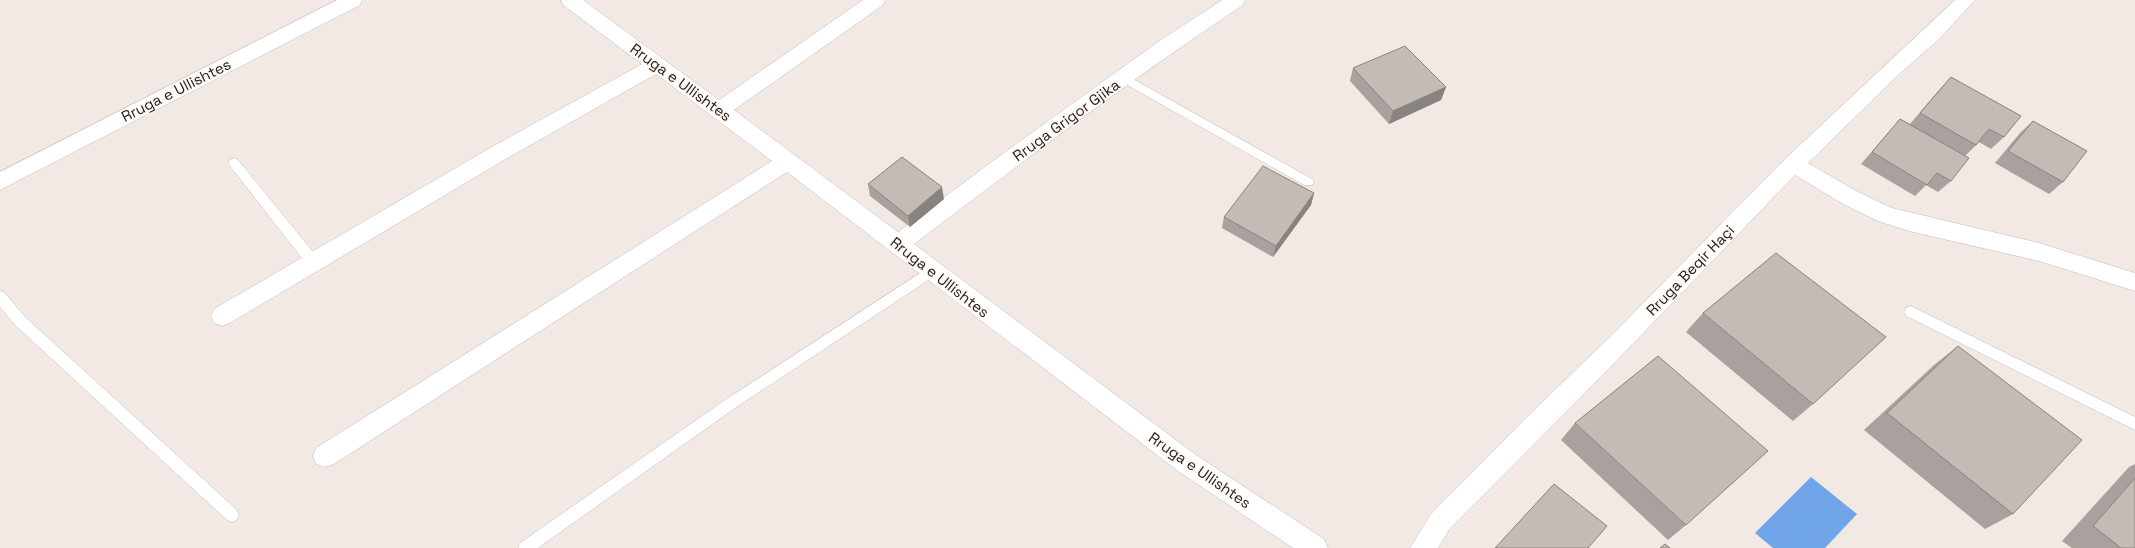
<svg xmlns="http://www.w3.org/2000/svg" width="2135" height="548" viewBox="0 0 2135 548" font-family="'Space Grotesk',sans-serif">
<style>
.water{fill:#71a5e9}
.lines{fill:none;stroke-linecap:round;stroke-linejoin:round}
.service-casing{stroke:#c3bbb6;stroke-width:1}
.minor-casing{stroke:#c3bbb6;stroke-width:1}
.service{fill:#fff;fill-rule:evenodd}
.minor{fill:#fff;fill-rule:evenodd}
.wall{fill:#a9a19d}
.shaded-wall{fill:#89837f}
.building{fill:#c4bbb6;stroke:#89837f}
.labels{text-anchor:middle;dominant-baseline:central;stroke-width:3;stroke-linejoin:round;paint-order:stroke}
.street-label{font-size:15px;fill:#221e1c;stroke:#fef7f2}
</style>
<rect width="100%" height="100%" fill="#f2e9e4"/>
<path class="water" d="M1811,477L1857,514L1825,548H1773L1755,533Z"/>
<g class="lines">
<defs>
<path id="service" d="M1124,74L1312,179L1314,182L1312,185H1304L1120,81L1118,78Z
M234,158L238,160L318,258L319,262L318,266L313,267L308,266L230,166L228,163L230,160Z
M931,266L936,267L937,271L936,275L735,408L538,548H518L520,543L725,400Z
M0,291L5,293L25,317L237,510L239,515L237,520L232,522L227,520L15,325L0,307Z
M1911,306L2135,417V430L1906,316L1904,312L1906,308Z"/>
<path id="minor" d="M337,0H362L360,5L0,190V172Z
M561,0H583L719,100L863,0H885L883,5L734,110L898,232L997,158L1158,42L1222,0H1245L1243,5C1130,80 1022,162 914,244L1196,455L1324,539L1328,548H1293L1178,471L787,172L334,464L325,467L316,464L313,456L316,448L772,161L656,74L504,160L230,323L222,326L214,323L211,316L214,309L490,148L642,64L563,5Z
M1955,0H1975L1939,39L1897,76L1808,163L1858,192L1892,208L2039,243L2135,273V291L2039,261L1909,231L1878,221L1843,204L1795,175L1626,351L1449,530L1438,548H1410L1431,514L1535,409L1610,337L1786,158Z"/>
</defs>
<use href="#service" class="service-casing"/>
<use href="#minor" class="minor-casing"/>
<use href="#service" class="service"/>
<use href="#minor" class="minor"/>
</g>
<path class="wall" d="M1353,68L1446,87L1441,100L1389,124L1350,81Z
M1951,77L2004,137L1991,149L1979,142L1965,156L1951,181L1938,192L1926,185L1915,196L1861,164L1900,119L1910,124L1939,90Z
M2033,121L2063,182L2049,194L1995,163L2020,133Z
M868,184L944,199L910,227L870,196Z
M1314,193L1311,205L1273,257L1222,228L1224,217Z
M1703,313L1813,404L1793,421L1686,332Z
M1958,346L2013,514L1985,529L1864,430L1934,365Z
M1575,423L1686,525L1668,540L1561,440Z
M2135,464V548H2072L2062,541L2129,467Z"/>
<path class="shaded-wall" d="M1446,87L1441,100L1389,124L1393,111Z
M942,187L944,199L910,227L908,216Z
M1314,193L1311,205L1273,257L1276,246Z"/>
<path class="building" d="M1405,46L1446,87L1393,111L1353,68Z
M1951,77L2021,116L2004,137L1989,129L1976,145L1920,113Z
M1900,119L1969,158L1951,181L1937,173L1927,185L1872,152Z
M2033,121L2087,151L2063,182L2008,151Z
M902,157L942,187L908,216L868,184Z
M1263,166L1314,193L1276,246L1224,217Z
M1776,253L1886,337L1813,404L1703,313Z
M1958,346L2082,440L2013,514L1887,413Z
M1658,356L1768,451L1686,525L1575,423Z
M2135,478V548H2121L2093,526Z
M1554,484L1607,526L1588,548H1495Z
M1665,544L1670,548H1660Z"/>
<g class="labels">
<g class="street-label">
<text transform="translate(681 82) rotate(36)">Rruga e Ullishtes</text>
<text transform="translate(176 90) rotate(-27)">Rruga e Ullishtes</text>
<text transform="translate(1066 120) rotate(-36)">Rruga Grigor Gjika</text>
<text transform="translate(1690 270) rotate(-46)">Rruga Beqir Haçi</text>
<text transform="translate(940 277) rotate(38)">Rruga e Ullishtes</text>
<text transform="translate(1200 470) rotate(35)">Rruga e Ullishtes</text>
</g>
</g>
</svg>
